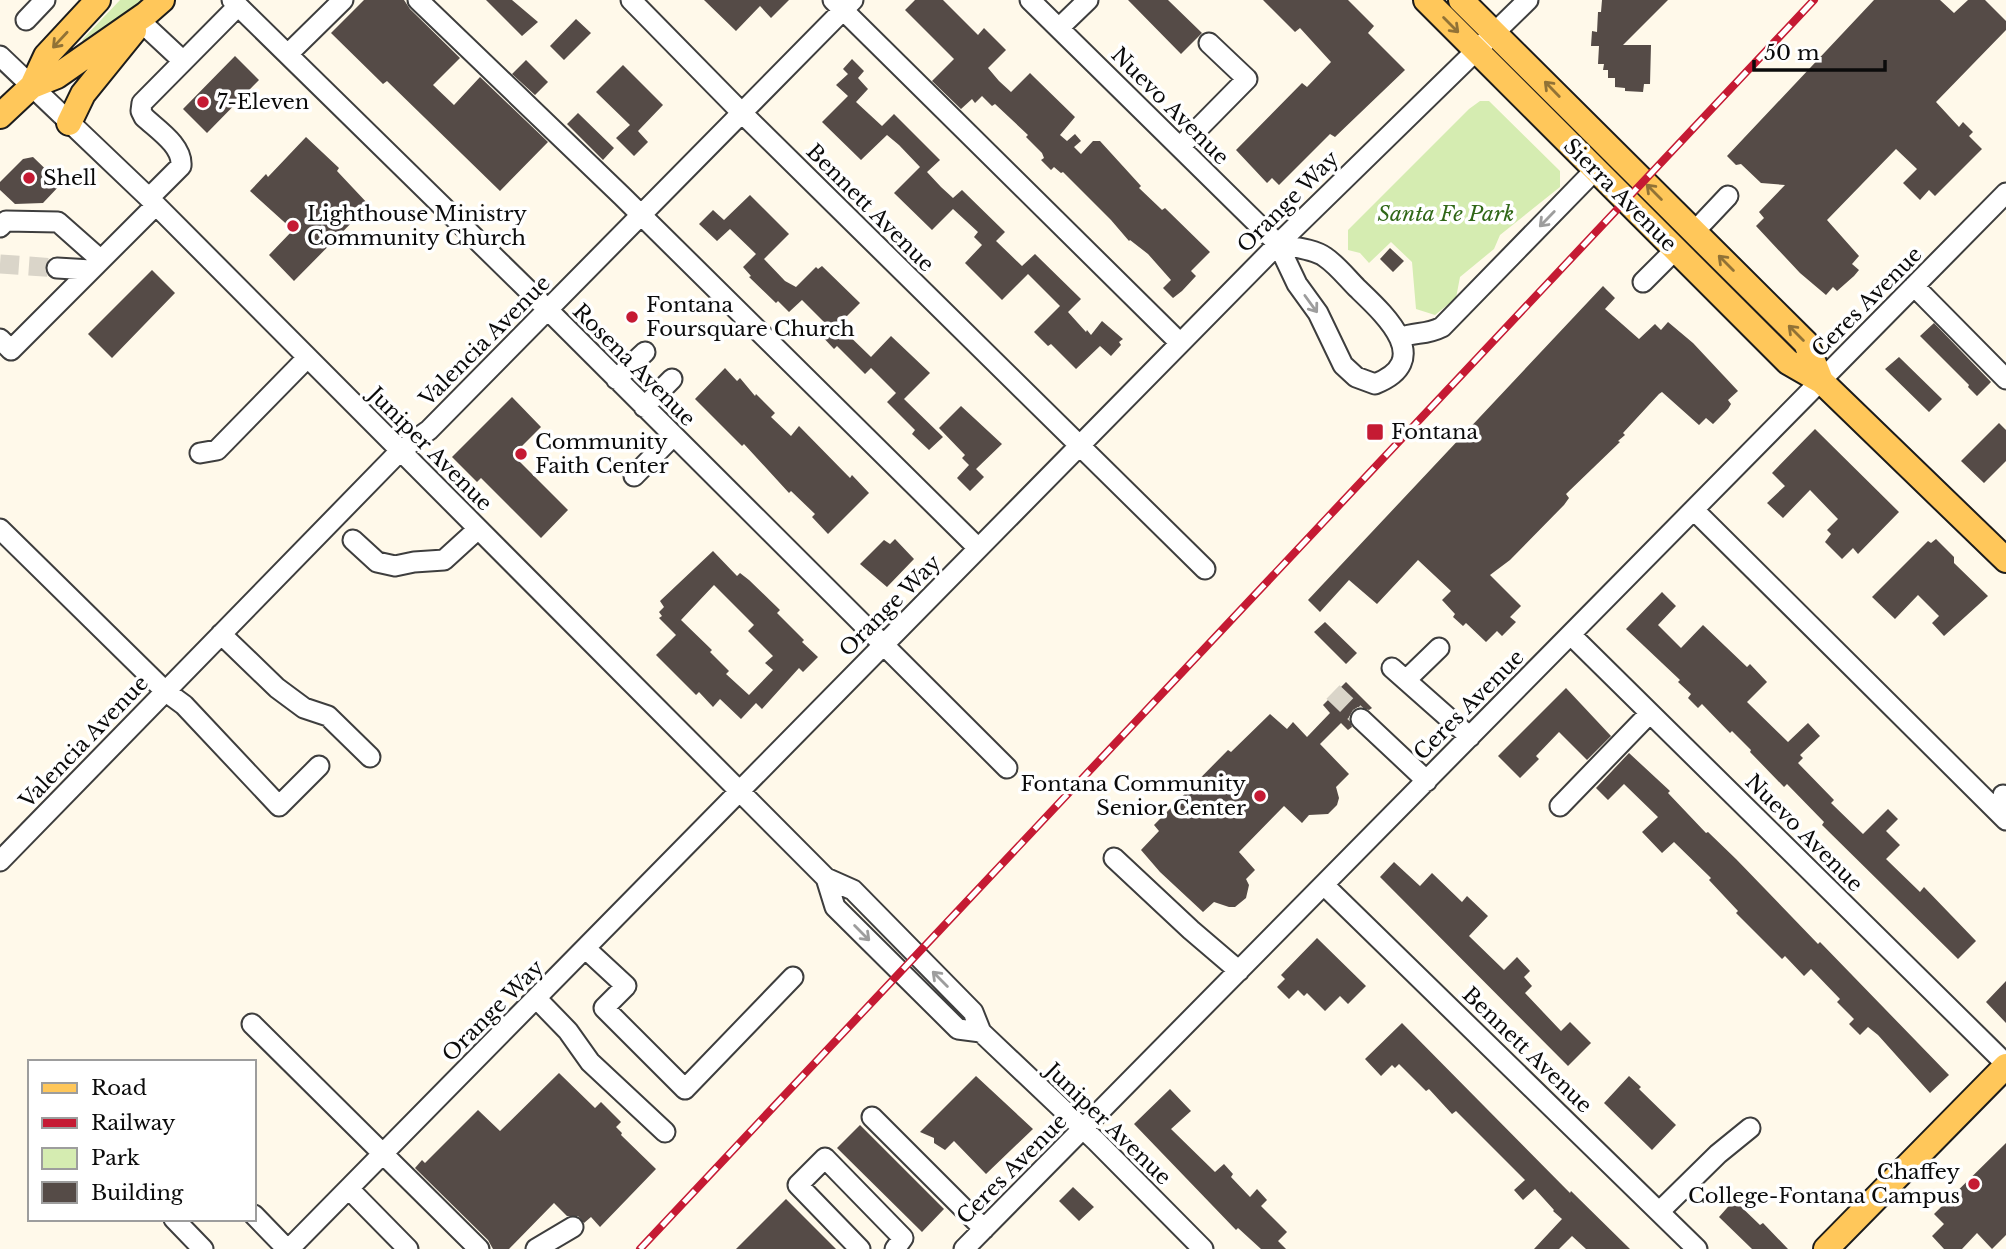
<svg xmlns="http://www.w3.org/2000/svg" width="2006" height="1249" viewBox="0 0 2006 1249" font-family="'Libre Baskerville',serif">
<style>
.green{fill:#d5ecb1}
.building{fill:#554b47;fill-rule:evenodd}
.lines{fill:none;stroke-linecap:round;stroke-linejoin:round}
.minor-tunnel{stroke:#dad5c9;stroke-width:19;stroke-dasharray:19 10;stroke-linecap:butt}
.minor-casing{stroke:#3e3e3e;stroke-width:23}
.major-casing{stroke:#1c1c1c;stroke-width:28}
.minor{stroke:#fff;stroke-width:19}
.major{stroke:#ffc75a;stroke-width:24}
.rail-casing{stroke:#c51a33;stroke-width:8}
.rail{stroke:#fff;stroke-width:5;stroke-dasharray:16;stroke-linecap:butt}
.oneway{stroke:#917236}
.oneway2{stroke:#9d9d9d}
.poi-dot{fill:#c51a33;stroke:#fff;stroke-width:2.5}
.labels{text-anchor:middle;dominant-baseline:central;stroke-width:7;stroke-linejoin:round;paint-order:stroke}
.poi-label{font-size:21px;fill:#0b0b0b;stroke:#fff;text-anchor:start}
.street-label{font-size:21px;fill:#0b0b0b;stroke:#fff}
.park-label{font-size:21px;font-style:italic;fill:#306718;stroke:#fff}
</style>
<rect width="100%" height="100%" fill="#fff9ea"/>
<path class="green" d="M120,0H147L85,43L82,40Z
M1480,101H1489L1560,171V187L1500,235L1494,249L1460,277L1456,298L1435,315L1416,309L1412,262L1391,242L1369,263L1360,253L1348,250V230L1469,109Z"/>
<path class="building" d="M364,0H404L410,9L460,58L433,85L454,105L480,77L548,142L500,191L387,81L383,84L331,33Z
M486,0H512L538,22L522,36Z
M704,0H789L771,18L760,6L736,31Z
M915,0H943L978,35L984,28L1006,50L988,68L999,81L1011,92L1030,73L1034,77L1075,117L1060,135L1067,141L1075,134L1081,141L1074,147L1081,154L1093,141H1100L1141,186L1139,188L1160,208L1162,210L1165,208L1210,252L1191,271L1196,276L1182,291L1173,298L1163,288L1171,280L1148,254L1130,240L1129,241L1111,220L1063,172L1061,173L1054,167L1051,170L1041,160L1044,158L1042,153L1026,137L1028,135L995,104L992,106L982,96L975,103L972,99L961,109L932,81L954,59L905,10Z
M1128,0H1168L1202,33L1181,54Z
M1263,0H1348L1374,26L1368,33L1405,70L1335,137L1330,134L1279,185L1272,178L1267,183L1236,150L1302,83L1307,87L1331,62L1300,28L1295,32Z
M1602,0H1668L1623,45H1651L1650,84H1644L1643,92L1625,91V88L1615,87V78H1608V70H1603L1604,64H1598L1599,46H1591L1592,31L1597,32L1598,12H1601Z
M1874,0H1940L1954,13L1968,0H1985L2006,21V30L1936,102L1959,127L1963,122L1973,132L1969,136L1982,149L1935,196L1929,190L1920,200L1903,183L1917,169L1896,149L1827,220L1859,256L1852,264L1859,270L1854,276L1837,291L1833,287L1826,295L1800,273L1756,226L1764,218L1759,212L1785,185L1761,183L1741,164L1736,165L1727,156Z
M576,19L591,33L564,60L550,46Z
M235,56L259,80L207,133L183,109Z
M852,59L864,71L858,78L868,89L856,102L882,126L894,114L940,160L927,172L941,187L953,198L962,190L1005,232L996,241L1022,266L1035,254L1081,299L1068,312L1086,332L1087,330L1091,335L1102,321L1123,339L1119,342L1121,345L1111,356L1100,346L1076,369L1051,344L1048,346L1034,332L1060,306L1028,274L1002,300L965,263L982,245L974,237L978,232L953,209L932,230L894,193L920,167L899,145L887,135L861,160L822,122L848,96L836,85L848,74L843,69Z
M526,60L548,82L535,95L512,74Z
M623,65L663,105L638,131L648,142L634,156L616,138L630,125L596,92Z
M578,113L614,148L603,160L567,124Z
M306,137L339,168L337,171L369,205L294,281L269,255L293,230L250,191L266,174L268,177Z
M33,157L61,184L43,203L15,204L0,190V182L23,159Z
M750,195L789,234L764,259L785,281L796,287L816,267L818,269L822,266L860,303L838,325L871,357L891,336L930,373L904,399L943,437L929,450L912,434L915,430L887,402L896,393L871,368L865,374L837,346L834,349L819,333L827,325L802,300L789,312L778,301L776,303L749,277L751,276L743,267L756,254L730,229L717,241L699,224L713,210L724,220Z
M1390,248L1404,261L1393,272L1380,259Z
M152,270L175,293L112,358L88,334Z
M1603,286L1615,298L1605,309L1639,339L1655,324L1661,330L1668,322L1693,343L1738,391L1728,400L1731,404L1728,409L1713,424L1706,418L1699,425L1662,392L1659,394L1623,433L1625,435L1618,441L1620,442L1566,494L1569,498L1564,505L1510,560L1490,575L1521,606L1510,617L1516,622L1502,636L1497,631L1486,642L1466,623L1463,626L1453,617L1455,614L1442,600L1451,591L1418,560L1377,604L1349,580L1320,612L1308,600Z
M1934,323L1991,382L1977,396L1968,387L1969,385L1920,336Z
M1899,357L1942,399L1929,412L1885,369Z
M725,368L737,381L740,378L755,396L756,394L775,413L771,417L791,436L799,426L850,478L852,475L869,493L828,534L812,517L815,514L791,491L789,493L744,444L742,446L695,399Z
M512,397L541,427L513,455L568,510L541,538L481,478L477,482L452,457Z
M961,406L1002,444L976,469L984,477L970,491L957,478L969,465L962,458L965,455L939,428Z
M1999,423L2006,430V461L1984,483L1961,461Z
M1815,429L1899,512L1858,554L1853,548L1842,559L1825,542L1831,534L1827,530L1838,519L1810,490L1783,518L1767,503L1785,486L1772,473Z
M895,539L914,559L887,587L860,564L884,540L890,544Z
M1936,539L1954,557V563L1988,596L1944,636L1932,623L1939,616L1918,595L1895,619L1872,597L1928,541L1931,543Z
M713,551L737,576L740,573L749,580L780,610L777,613L804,640L802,642L818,657L803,672L799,668L762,709L756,703L741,719L720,699L713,707L699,692L696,695L656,655L676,635L659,618L662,616L659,612L664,607L660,601ZM714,585L754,625L748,631L773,656L765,663L773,670L749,695L726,674L729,671L710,652L712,650L681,620Z
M1662,592L1676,606L1658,625L1681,648L1703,625L1747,667L1750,664L1767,682L1747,702L1788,742L1808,723L1820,736L1800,755L1803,758L1798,763L1834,800L1831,803L1863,834L1888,809L1898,819L1886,831L1900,845L1886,859L1920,892L1924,887L1976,941L1958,959L1822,825L1824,822L1787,784L1784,787L1750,752L1751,750L1732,731L1730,733L1702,704L1698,708L1688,698L1691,694L1678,682L1680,680L1626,629Z
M1325,622L1357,653L1346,664L1314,632Z
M1346,682L1372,708L1369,710L1358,707L1353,710L1349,717L1352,727L1348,730L1341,723L1320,744L1349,774L1336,787L1339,798L1337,805L1328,814L1309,815L1302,823L1284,806L1239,852L1255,870L1246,879L1249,885L1246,898L1235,907H1229L1214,902L1203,912L1160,872L1141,850L1159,831L1154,825L1228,750L1231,752L1270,714L1287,729L1293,722L1307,737L1330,713L1323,705Z
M1566,688L1611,736L1587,760L1559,732L1536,756L1539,759L1520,778L1498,756Z
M1629,753L1670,791L1668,793L1706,833L1708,832L1736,859L1818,944L1820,942L1949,1075L1930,1093L1878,1035L1868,1027L1860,1035L1849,1024L1854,1019L1837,1002L1840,999L1811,969L1804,976L1785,956L1782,959L1736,913L1738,911L1709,880L1711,878L1674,842L1662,853L1642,832L1658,817L1624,784L1608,800L1596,788Z
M1394,862L1420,886L1432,873L1462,902L1467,896L1488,916L1469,936L1504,970L1517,957L1530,971L1524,977L1532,986L1525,993L1561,1031L1570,1022L1591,1043L1568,1066L1380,877Z
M1317,938L1366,986L1348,1004L1340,996L1325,1011L1307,993L1304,996L1298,990L1289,999L1277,987L1285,979L1281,975Z
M2006,981V1023L1986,1002Z
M1402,1023L1570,1193L1571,1191L1630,1249H1586L1572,1236L1559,1249H1534L1562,1219L1553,1211L1554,1210L1535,1189L1523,1200L1514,1190L1525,1180L1456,1111L1452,1114L1429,1089L1426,1091L1399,1064L1395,1068L1392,1065L1381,1076L1365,1059Z
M559,1073L595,1108L601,1102L621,1122L616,1127L622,1133L621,1135L656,1169L600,1227L591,1217L584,1223L578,1216H567L554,1203L509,1249H493L488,1240L415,1168L422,1160L425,1163L478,1110L500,1131Z
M976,1076L1033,1129L986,1174L954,1141L945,1150L934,1143V1138L920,1132Z
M1629,1076L1641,1087L1639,1089L1676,1125L1652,1150L1604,1103Z
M1170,1089L1191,1111L1171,1129L1215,1172L1224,1164L1233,1174L1231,1177L1250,1197L1257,1189L1267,1200L1261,1206L1287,1232L1278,1241L1286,1249H1261L1238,1228L1236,1230L1134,1124Z
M860,1125L944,1209L922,1232L837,1148Z
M2006,1143V1235L1992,1249L1977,1233L1962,1249H1944L1932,1236L1944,1224L1934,1214Z
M1073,1187L1094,1207L1079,1221L1059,1201Z
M786,1199L836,1249H736Z
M1734,1200L1760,1225L1763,1223L1788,1249H1752L1719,1217Z"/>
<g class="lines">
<path class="minor-tunnel" d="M0,264L57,268
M1333,692L1361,719"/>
<defs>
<path id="minor" d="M232,0L530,292L1007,768
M418,0L622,196L978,548
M631,0L742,113L1205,569
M833,0L1180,343
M1030,0L1278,244L1297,284L1318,313L1343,365L1356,377L1375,384C1436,360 1383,313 1357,288C1347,278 1337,265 1325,257C1314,249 1292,247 1278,244
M138,19L183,61
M26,20L45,0
M1059,28L1088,0
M288,54L343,0
M0,56L149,198L826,878L853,890L973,1012L981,1032L1096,1141L1203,1249
M1180,147L1247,79L1209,43
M149,198L181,166C183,146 158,130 144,117L141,111L142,103L238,6
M0,227L6,221L58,222L101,260
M1694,232L1728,196
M57,268L91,270
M1643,282L1675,250
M1914,286L2006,379
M1400,338C1416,331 1424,336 1442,327L1595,170
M0,339L11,350L156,205
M616,379L645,352
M644,407L672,379
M200,453L217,450L307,358
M634,476L673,436
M1694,510L2006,820
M0,529L165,691L184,705L279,806L319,766
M353,540L377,562L395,566L414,562L444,560L478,529
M221,634L277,688L304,708L328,716L370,757
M1571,635L2006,1064
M1392,668L1470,737
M1406,680L1439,648
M1361,719L1427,781
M2003,795L2006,798
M1560,806L1650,713
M1114,858L1191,930L1239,971
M0,861L400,451L429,430L853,0
M826,878L835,907L958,1029L981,1032
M1324,885L1697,1249
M586,949L626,986L604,1008L685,1089L793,977
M537,999L568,1031L590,1062L665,1132
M252,1024L479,1249
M872,1117L984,1229
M349,1189L408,1249
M1660,1211L1718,1154L1750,1128
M254,1215L287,1249
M174,1219L203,1249
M289,1249L1278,244L1528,0
M536,1249L573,1227
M860,1249L798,1185L825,1158L903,1238L895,1249
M964,1249L2006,193"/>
<path id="major" d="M1426,0L1788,362L1821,381L2006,560
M1461,0L1806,343L1821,381
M32,86L46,56L98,0
M0,116L32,86L57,76L146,14L162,0
M69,123L83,94L134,31
M1826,1249L2006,1066"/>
</defs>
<use href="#minor" class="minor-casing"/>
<use href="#major" class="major-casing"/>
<use href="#minor" class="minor"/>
<use href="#major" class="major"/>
<defs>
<path id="rail" d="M640,1249L1814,0"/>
</defs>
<use href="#rail" class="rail-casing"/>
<use href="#rail" class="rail"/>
</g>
<defs><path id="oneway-shaft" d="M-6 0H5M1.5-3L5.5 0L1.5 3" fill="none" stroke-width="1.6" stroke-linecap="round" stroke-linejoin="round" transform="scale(1.75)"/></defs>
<g class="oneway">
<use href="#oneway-shaft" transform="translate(1451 25) rotate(45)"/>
<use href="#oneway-shaft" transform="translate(60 40) rotate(133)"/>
<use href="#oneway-shaft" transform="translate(1552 89) rotate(-134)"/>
<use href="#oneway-shaft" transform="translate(1654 192) rotate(-135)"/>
<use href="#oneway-shaft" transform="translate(1726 263) rotate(-135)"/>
<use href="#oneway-shaft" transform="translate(1796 333) rotate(-135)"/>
</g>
<g class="oneway2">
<use href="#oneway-shaft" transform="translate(1547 219) rotate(134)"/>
<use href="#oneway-shaft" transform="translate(1311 304) rotate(54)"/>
<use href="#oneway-shaft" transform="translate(862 933) rotate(45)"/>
<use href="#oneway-shaft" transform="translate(940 979) rotate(-135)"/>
</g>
<g class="poi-dot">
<circle cx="203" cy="102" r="7"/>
<circle cx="29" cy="178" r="7"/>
<circle cx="293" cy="226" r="7"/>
<circle cx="632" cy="317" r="7"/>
<rect x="1366" y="423" width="18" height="18" rx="3.5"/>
<circle cx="521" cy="454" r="7"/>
<circle cx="1260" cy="796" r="7"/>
<circle cx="1974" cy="1184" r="7"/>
</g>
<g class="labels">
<g class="poi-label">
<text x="217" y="102">7-Eleven</text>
<text x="43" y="178">Shell</text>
<text x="307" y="214">Lighthouse Ministry<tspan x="307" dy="24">Community Church</tspan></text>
<text x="646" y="305">Fontana<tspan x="646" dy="24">Foursquare Church</tspan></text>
<text x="1391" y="432">Fontana</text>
<text x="535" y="442">Community<tspan x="535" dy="24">Faith Center</tspan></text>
<text x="1246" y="784" text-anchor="end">Fontana Community<tspan x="1246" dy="24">Senior Center</tspan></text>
<text x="1960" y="1172" text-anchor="end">Chaffey<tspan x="1960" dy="24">College-Fontana Campus</tspan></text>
</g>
<g class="street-label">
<text transform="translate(1170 106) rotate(45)">Nuevo Avenue</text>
<text transform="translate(1620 195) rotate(45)">Sierra Avenue</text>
<text transform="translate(1288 202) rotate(-45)">Orange Way</text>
<text transform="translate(870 208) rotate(45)">Bennett Avenue</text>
<text transform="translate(1867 302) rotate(-45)">Ceres Avenue</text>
<text transform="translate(485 341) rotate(-45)">Valencia Avenue</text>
<text transform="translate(634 365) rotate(45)">Rosena Avenue</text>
<text transform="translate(430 449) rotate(45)">Juniper Avenue</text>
<text transform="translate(890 606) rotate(-45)">Orange Way</text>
<text transform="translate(1469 705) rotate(-45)">Ceres Avenue</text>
<text transform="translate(84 742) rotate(-46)">Valencia Avenue</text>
<text transform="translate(1804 833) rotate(45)">Nuevo Avenue</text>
<text transform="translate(493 1011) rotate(-45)">Orange Way</text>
<text transform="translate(1527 1050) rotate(44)">Bennett Avenue</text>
<text transform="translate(1108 1124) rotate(44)">Juniper Avenue</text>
<text transform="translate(1012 1169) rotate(-45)">Ceres Avenue</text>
</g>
<g class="park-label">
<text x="1446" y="214">Santa Fe Park</text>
</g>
</g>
<rect x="28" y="1060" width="228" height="161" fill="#ffffff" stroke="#9d9d9d" stroke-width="2"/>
<rect x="42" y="1083" width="35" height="10" fill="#ffc75a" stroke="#9d9d9d" stroke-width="2"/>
<text x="91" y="1095" font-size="21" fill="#0b0b0b">Road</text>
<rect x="42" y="1118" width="35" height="10" fill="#c51a33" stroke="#9d9d9d" stroke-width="2"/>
<text x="91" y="1130" font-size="21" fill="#0b0b0b">Railway</text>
<rect x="42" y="1148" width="35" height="21" fill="#d5ecb1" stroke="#9d9d9d" stroke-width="2"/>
<text x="91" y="1165" font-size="21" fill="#0b0b0b">Park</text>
<rect x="42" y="1182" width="35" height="21" fill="#554b47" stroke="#9d9d9d" stroke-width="2"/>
<text x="91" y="1200" font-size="21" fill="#0b0b0b">Building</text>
<path d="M1754 60v10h131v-10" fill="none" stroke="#0b0b0b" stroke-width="3.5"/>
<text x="1764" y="60" font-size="21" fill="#0b0b0b" stroke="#ffffff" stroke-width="5" paint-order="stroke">50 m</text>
</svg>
